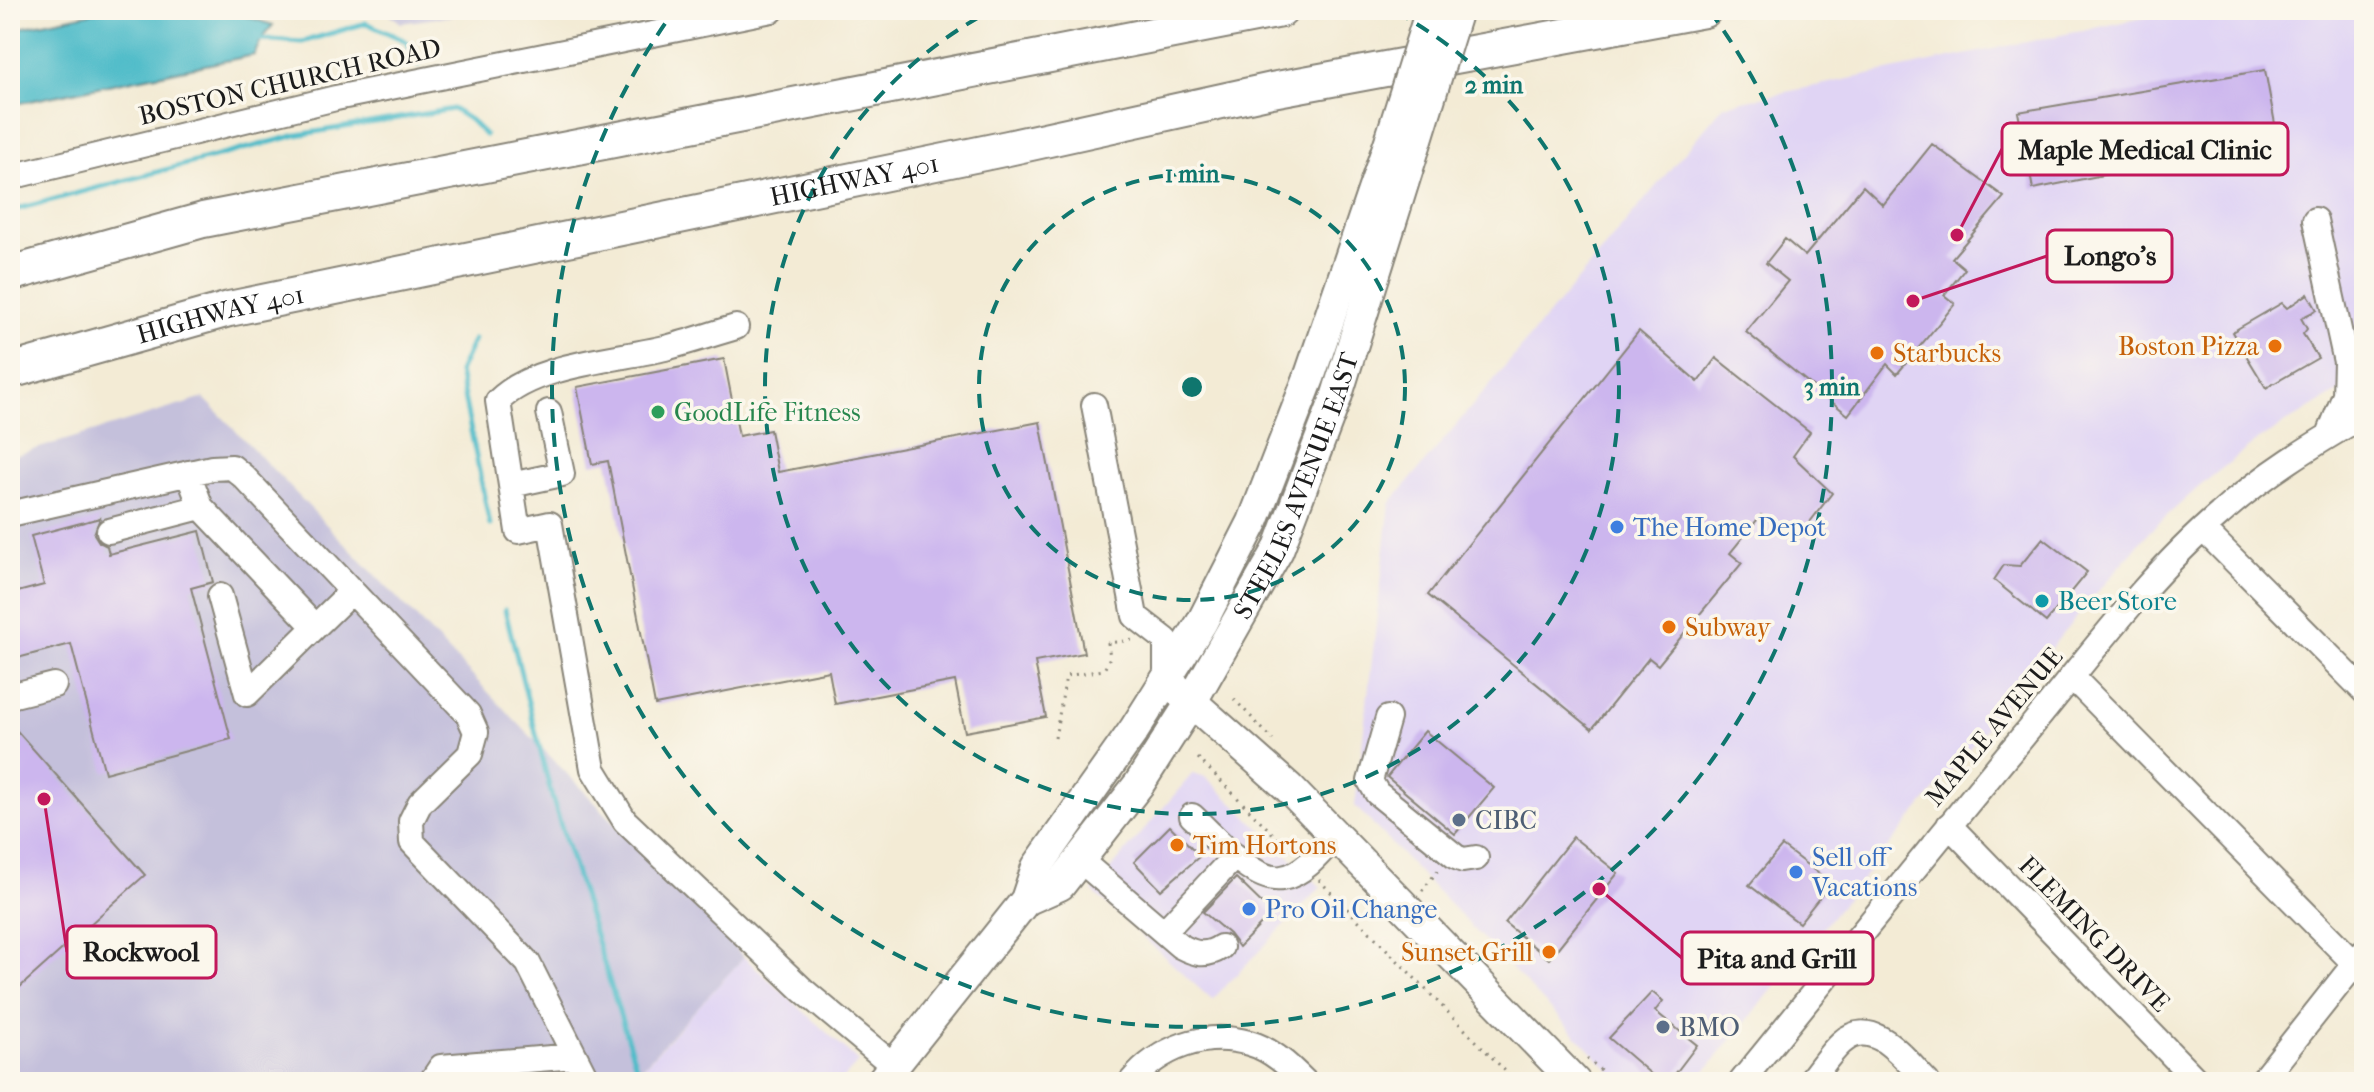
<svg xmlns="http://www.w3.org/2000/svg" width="2374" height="1092" viewBox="0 0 2374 1092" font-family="'IM FELL French Canon',serif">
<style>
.built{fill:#e0d4f4}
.industrial{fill:#c4c0db}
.water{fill:#4fbcc9;stroke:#366c72;stroke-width:2}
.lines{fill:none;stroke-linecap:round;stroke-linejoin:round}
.stream{stroke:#4fbcc9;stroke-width:5}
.building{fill:#ccb6ee}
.minor-casing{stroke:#888478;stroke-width:28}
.major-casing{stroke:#888478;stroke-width:34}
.highway-casing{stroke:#888478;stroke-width:38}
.path{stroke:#888478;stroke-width:3;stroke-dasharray:2 6;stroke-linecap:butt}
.minor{stroke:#fff;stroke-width:24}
.major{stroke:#fff;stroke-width:30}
.highway{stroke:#fff;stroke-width:34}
.major-bridge-casing{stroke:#888478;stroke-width:34;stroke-linecap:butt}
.major-bridge{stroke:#fff;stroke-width:30}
.ring{fill:none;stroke:#0f766e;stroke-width:4;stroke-dasharray:14 10}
.food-dot{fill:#e8710a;stroke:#fbf7ec;stroke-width:3}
.leisure-dot{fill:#2e9e5b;stroke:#fbf7ec;stroke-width:3}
.shop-dot{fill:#3f7fe0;stroke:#fbf7ec;stroke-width:3}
.culture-dot{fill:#0f9aa8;stroke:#fbf7ec;stroke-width:3}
.service-dot{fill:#5c6f8a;stroke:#fbf7ec;stroke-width:3}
.labels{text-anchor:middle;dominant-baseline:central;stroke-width:7;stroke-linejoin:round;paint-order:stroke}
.street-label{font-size:26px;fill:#1c1c1c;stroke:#fbf7ec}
.food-label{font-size:26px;fill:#c56008;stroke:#fbf7ec;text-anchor:start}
.leisure-label{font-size:26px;fill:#27864d;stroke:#fbf7ec;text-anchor:start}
.shop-label{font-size:26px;fill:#366cbe;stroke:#fbf7ec;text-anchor:start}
.culture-label{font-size:26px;fill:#0d838f;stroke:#fbf7ec;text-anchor:start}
.service-label{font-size:26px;fill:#4e5e75;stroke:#fbf7ec;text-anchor:start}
.centre{fill:#0f766e;stroke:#fbf7ec;stroke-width:4}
.ring-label{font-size:24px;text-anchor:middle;font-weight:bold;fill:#0f766e;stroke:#fbf7ec;stroke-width:7;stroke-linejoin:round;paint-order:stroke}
.leader{fill:none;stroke:#c2185b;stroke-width:3}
.callout-dot{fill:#c2185b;stroke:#fbf7ec;stroke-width:3}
.callout{fill:#fbf7ec;stroke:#c2185b;stroke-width:3}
.callout-label{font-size:28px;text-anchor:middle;font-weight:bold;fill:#1c1c1c}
</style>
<rect width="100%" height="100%" fill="#fbf7ec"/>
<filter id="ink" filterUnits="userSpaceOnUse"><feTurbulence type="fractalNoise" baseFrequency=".0125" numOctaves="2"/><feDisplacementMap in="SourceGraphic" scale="16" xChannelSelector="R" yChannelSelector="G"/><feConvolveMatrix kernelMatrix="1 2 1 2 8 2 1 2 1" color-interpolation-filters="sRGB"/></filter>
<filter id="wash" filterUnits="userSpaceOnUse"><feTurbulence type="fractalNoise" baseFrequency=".006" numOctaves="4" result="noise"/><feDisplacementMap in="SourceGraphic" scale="32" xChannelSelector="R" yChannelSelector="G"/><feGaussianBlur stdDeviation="1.8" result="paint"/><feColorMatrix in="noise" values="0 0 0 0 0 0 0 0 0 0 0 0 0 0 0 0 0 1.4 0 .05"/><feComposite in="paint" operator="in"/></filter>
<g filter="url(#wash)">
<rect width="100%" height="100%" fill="#f3ebd5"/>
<path class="built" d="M2181,10H2364V376L2258,440L2201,485L2148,533L2064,632L1697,1082H1621L1355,806L1390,504L1724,105Z
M1193,773L1206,777L1321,887L1212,1000L1092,891Z
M744,957L859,1062L840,1082H650L639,1072Z"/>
<path class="industrial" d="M384,10H495L401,23Z
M204,398L744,957L639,1071L650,1082H10V457Z"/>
<path class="water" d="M106,10H226L273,25L262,38L254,55L10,105V30Z"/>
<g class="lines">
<path class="stream" d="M256,39L302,42L366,23L406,41L418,65
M10,211L297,135L453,109L470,120L485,135
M474,339L459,372L490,525
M505,610L552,797L641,1082"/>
</g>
<g id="blocks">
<path class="building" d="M2265,70L2278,140L2033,189L2018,112Z
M1932,144L2004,197L1952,258L1965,269L1944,295L1955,304L1897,374L1887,364L1848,415L1746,332L1788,281L1766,263L1785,239L1805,256L1863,186L1883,205Z
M2308,294L2317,310L2301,318L2307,329L2303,334L2318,358L2266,388L2232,332L2282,303L2287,308Z
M1639,331L1698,382L1716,358L1810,432L1793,456L1832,493L1797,539L1761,515L1730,553L1742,563L1658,665L1649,658L1592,729L1428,595Z
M724,359L739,436L770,430L778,472L1040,422L1084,653L1035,662L1046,717L965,732L955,681L835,704L829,671L655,705L608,461L592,464L577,387Z
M100,518L94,534L99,542L107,546L109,554L200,531L213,582L191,588L231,739L105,773L71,644L10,660V594L44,585L31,536Z
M2043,538L2087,572L2046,622L1994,580L2004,565L2020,566Z
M10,723L145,875L10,996Z
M1425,731L1494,788L1455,834L1387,777Z
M1170,826L1200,856L1161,890L1134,862Z
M1573,837L1618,873L1549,959L1505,923Z
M1782,846L1831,883L1799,923L1749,885Z
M1236,878L1272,913L1239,947L1229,934L1203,912Z
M1652,992L1663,1001L1655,1011L1697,1045L1672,1078L1663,1077L1659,1081L1609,1038Z"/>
</g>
</g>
<g filter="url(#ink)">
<use href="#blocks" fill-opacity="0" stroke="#888478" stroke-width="2"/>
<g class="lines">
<defs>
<path id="minor" d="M10,177L336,98L772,10
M2315,220L2346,362L2345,395L2329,435
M736,327C712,334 689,342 665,348C614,360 535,364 498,401L518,531L550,524L593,769L625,821L804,991L894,1066
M1094,405L1135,616L1166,640V681
M188,473L201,507L315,627L352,591
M511,485L562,474L549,412
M10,514L212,468L232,467L244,477L468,714L476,732L470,754L420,803L411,821L412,842L528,963L588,1082
M2203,529L2364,691
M109,531L201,507
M220,596L247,694L315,627
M2072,677L2364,973
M10,696L54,685
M1388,718L1370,781L1377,793L1456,857L1463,860L1476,858
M1192,816C1212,834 1253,883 1282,878C1303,875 1322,851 1335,836
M1949,825L2198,1082
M1080,860L1180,946C1195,954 1206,957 1221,947
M1164,932L1235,856
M431,1082L441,1067L575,1056
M1131,1082C1159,1048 1205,1030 1249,1043C1271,1049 1289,1066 1305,1082
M1741,1082C1834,968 1926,853 2020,740C2084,664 2144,579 2220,514C2263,475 2314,444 2364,415
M1809,1082C1820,1069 1829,1054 1841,1043C1873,1013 1906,1061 1927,1082
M2261,1082L2364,952"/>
<g id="major">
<path d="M1177,689L1289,788L1575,1082"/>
<path id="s1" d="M1026,900L1060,885L1139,784L1192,701L1278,550L1336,398L1417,139"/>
<path d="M881,1082L1026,900L1037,867L1134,730L1202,622L1253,522L1310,375L1391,138"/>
</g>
<g id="highway">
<path d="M10,274L203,220L1281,10"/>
<path id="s2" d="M10,371L229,309L1008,148L1272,90L1704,10"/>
</g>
</defs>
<use href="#minor" class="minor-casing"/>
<use href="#major" class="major-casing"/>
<use href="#highway" class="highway-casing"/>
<path class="path" d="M1234,699L1273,740
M1055,738L1066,676L1104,670L1110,657L1108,643L1133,640
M1198,758L1291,852
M1319,880L1516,1082
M1422,891L1439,869
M1587,1058L1614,1082"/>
<use href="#minor" class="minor"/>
<use href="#major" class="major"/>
<use href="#highway" class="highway"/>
<defs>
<path id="major-bridge" d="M1391,138L1431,10
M1417,139L1457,10"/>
</defs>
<use href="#major-bridge" class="major-bridge-casing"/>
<use href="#major-bridge" class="major-bridge"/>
</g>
</g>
<g class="ring">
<circle cx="1192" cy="387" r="213"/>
<path d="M1396 12A427 427 0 1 1 988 12"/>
<path d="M1710 11A640 640 0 1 1 674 11"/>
</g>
<g class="food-dot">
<circle cx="2275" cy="346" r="8"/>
<circle cx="1877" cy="353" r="8"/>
<circle cx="1669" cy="627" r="8"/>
<circle cx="1177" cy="845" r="8"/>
<circle cx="1549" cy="952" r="8"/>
</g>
<circle class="leisure-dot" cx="658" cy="412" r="8"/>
<g class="shop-dot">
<circle cx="1617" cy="527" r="8"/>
<circle cx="1796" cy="872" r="8"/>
<circle cx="1249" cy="909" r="8"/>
</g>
<circle class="culture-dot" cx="2042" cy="601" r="8"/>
<g class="service-dot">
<circle cx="1459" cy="820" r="8"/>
<circle cx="1663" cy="1027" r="8"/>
</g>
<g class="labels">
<g class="street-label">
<text transform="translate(290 82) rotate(-13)">BOSTON CHURCH ROAD</text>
<text stroke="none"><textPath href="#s2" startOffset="866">HIGHWAY 401</textPath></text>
<text stroke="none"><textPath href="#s2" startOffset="218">HIGHWAY 401</textPath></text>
<text stroke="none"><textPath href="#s1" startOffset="504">STEELES AVENUE EAST</textPath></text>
<text transform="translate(1994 727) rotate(-50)">MAPLE AVENUE</text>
<text transform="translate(2094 934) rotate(46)">FLEMING DRIVE</text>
</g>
<g class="food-label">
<text x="2259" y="346" text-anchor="end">Boston Pizza</text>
<text x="1893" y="353">Starbucks</text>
<text x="1685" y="627">Subway</text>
<text x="1193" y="845">Tim Hortons</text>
<text x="1533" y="952" text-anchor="end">Sunset Grill</text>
</g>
<g class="leisure-label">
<text x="674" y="412">GoodLife Fitness</text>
</g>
<g class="shop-label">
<text x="1633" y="527">The Home Depot</text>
<text x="1812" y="857">Sell off<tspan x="1812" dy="30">Vacations</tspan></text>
<text x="1265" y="909">Pro Oil Change</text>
</g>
<g class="culture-label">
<text x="2058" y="601">Beer Store</text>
</g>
<g class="service-label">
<text x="1475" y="820">CIBC</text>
<text x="1679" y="1027">BMO</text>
</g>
</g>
<circle cx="1192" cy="387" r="12" class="centre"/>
<g class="ring-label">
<text x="1494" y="93">2 min</text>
<text x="1192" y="182">1 min</text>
<text x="1832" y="395">3 min</text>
</g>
<path class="leader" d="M1957 235L2002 149M1913 301L2047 256M44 799L67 952M1599 889L1682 958"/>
<g class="callout-dot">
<circle cx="1957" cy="235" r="8"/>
<circle cx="1913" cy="301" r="8"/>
<circle cx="44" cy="799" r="8"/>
<circle cx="1599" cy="889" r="8"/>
</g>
<g class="callout">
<rect x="2002" y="123" width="286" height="52" rx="8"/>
<rect x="2047" y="230" width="125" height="52" rx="8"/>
<rect x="67" y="926" width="149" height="52" rx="8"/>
<rect x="1682" y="932" width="191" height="52" rx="8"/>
</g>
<g class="callout-label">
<text x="2145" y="159">Maple Medical Clinic</text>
<text x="2110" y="265">Longo's</text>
<text x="141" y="961">Rockwool</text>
<text x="1777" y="968">Pita and Grill</text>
</g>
<rect width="2374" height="1092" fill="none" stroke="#fbf7ec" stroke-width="40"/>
</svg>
